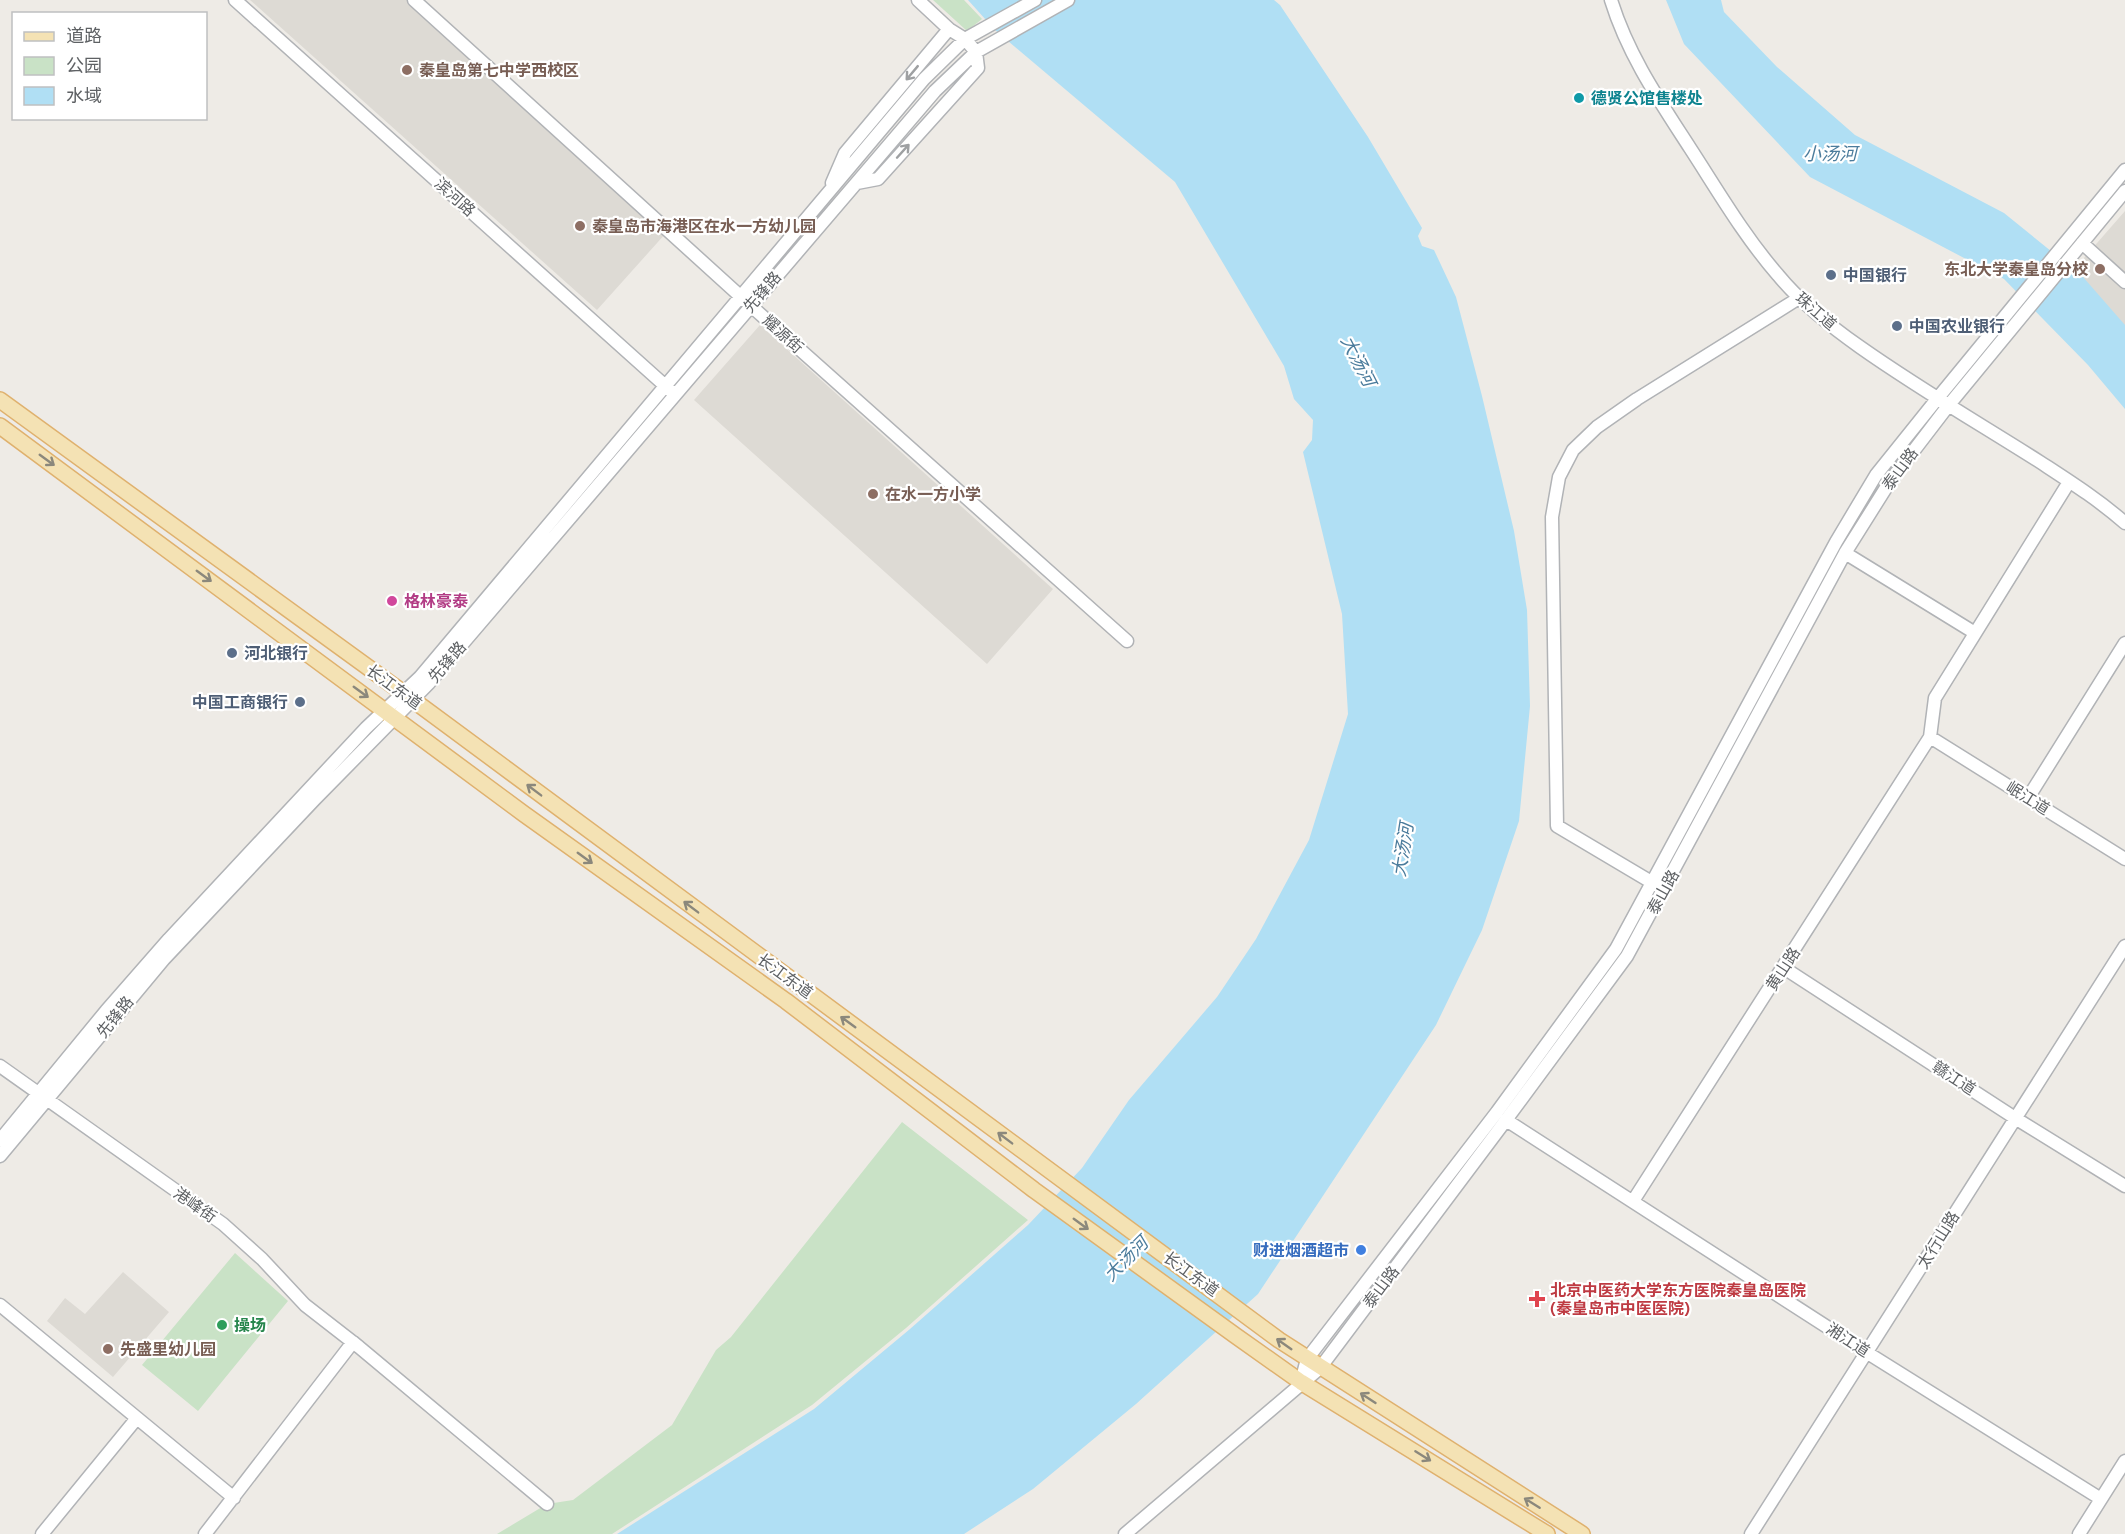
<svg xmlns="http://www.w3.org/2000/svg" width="2125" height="1534" viewBox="0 0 2125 1534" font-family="Figtree,'Noto Sans SC',sans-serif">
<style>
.education{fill:#dddad4}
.green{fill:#c9e2c6}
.water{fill:#b0dff4}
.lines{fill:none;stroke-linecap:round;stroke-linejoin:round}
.minor-casing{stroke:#b1b3b6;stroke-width:15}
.major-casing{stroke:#dfb16e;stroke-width:18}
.minor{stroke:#fff;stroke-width:12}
.major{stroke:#f4e2b4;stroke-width:15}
.oneway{stroke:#9ea0a2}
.oneway2{stroke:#8b887c}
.education-dot{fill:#8d6e63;stroke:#fff;stroke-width:2}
.culture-dot{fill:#0f9aa8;stroke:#fff;stroke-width:2}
.service-dot{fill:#5c6f8a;stroke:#fff;stroke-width:2}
.hotel-dot{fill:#d1479c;stroke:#fff;stroke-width:2}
.shop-dot{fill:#3f7fe0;stroke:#fff;stroke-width:2}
.health-dot{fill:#e0444e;stroke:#fff;stroke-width:2}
.leisure-dot{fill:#2e9e5b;stroke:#fff;stroke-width:2}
.labels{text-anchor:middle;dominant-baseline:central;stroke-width:4.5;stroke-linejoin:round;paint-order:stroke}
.education-label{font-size:16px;font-weight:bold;fill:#785e54;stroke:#fff;text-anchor:start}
.culture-label{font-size:16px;font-weight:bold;fill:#0d838f;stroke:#fff;text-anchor:start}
.street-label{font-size:16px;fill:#5e6164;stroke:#fff}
.service-label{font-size:16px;font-weight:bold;fill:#4e5e75;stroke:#fff;text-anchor:start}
.hotel-label{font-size:16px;font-weight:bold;fill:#b23c85;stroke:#fff;text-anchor:start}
.shop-label{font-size:16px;font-weight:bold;fill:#366cbe;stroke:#fff;text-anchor:end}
.health-label{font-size:16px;font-weight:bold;fill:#be3a42;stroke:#fff;text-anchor:start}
.leisure-label{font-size:16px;font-weight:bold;fill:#27864d;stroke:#fff;text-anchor:start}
.water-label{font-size:18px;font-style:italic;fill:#4b7c9c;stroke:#fff}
</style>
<rect width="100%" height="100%" fill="#eeebe6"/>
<path class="education" d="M250,0H408L666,233L597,310Z
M2125,211V333L2070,274Z
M760,325L1053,589L987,664L694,400Z
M123,1272L169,1312L113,1377L47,1321L65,1298L85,1314Z"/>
<path class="green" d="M933,0H964L982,19L967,31Z
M902,1122L1028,1220L906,1328L812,1405L612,1534H497L547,1504L573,1500L672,1425L716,1350L731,1337Z
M235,1253L288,1301L198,1411L142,1365Z"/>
<path class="water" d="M968,0H1274L1280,5L1368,137L1422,228L1418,236L1422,246L1434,250L1456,297L1482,396L1514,531L1527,610L1530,706L1519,821L1482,930L1436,1025L1258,1294L1136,1404L1033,1489L964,1534H617L814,1409L910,1329L1028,1225L1082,1168L1129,1100L1217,997L1256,939L1309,840L1348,714L1342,614L1303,452L1312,440L1313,420L1294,399L1284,366L1175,182L995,30Z
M1666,0H1721L1724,12L1777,67L1855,135L2004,213L2083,277L2125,325V409L2088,365L2004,279L1810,177L1684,44Z"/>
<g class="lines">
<defs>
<path id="minor" d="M235,0L671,391
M414,0L750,305L1127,641
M918,0L949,29L965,39L976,52
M1611,0C1628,55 1659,100 1690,148C1718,191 1744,236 1778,275C1801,303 1830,326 1860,347C1918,388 1980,424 2040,462C2069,481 2099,500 2125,523
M832,183L845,153L949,29
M857,183L878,179L978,68L976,52
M2082,243L2125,282
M1845,553L1975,633
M1930,737L2125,859
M2028,798L2125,643
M1658,886L1557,826L1552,517L1559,477L1573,450L1597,427L1637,399L1799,298
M1784,968L2015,1118L2125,1186
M0,1066L223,1224L262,1259L305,1305L359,1347
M1506,1120L1866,1352L2101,1499
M0,1140L106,1011L169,939L366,728L420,677L924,79L965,39L1035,0
M0,1156L164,959L314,800L429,683L935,91L976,52L1068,0
M1633,1201L1930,737L1935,698L2069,482
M0,1305L234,1498
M1301,1382L1307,1359L1497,1112L1616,949L1836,542L1876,475L1937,399L2125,170
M42,1534L137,1418
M205,1534L353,1342L547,1504
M1125,1534L1320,1368L1506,1120L1627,956L1845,553L1889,483L1948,406L2125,191
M1751,1534L2125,946
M2079,1534L2125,1461"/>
<path id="major" d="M0,400L413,700L1279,1340L1582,1534
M0,426L524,814L786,1001L1034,1190L1236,1336L1301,1382L1547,1534"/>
</defs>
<use href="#minor" class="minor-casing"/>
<use href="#major" class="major-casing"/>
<use href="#minor" class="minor"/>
<use href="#major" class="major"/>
</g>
<defs><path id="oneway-shaft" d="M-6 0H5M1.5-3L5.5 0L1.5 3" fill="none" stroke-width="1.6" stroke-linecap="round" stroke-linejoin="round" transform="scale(1.5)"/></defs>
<g class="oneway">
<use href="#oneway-shaft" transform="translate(912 73) rotate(130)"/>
<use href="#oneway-shaft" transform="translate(903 151) rotate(-48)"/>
</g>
<g class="oneway2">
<use href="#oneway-shaft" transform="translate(47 460) rotate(36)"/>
<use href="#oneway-shaft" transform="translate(204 576) rotate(36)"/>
<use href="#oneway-shaft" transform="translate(361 692) rotate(36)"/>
<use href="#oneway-shaft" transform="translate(534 790) rotate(-143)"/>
<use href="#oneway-shaft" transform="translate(585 858) rotate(36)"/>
<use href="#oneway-shaft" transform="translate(691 907) rotate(-143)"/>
<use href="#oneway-shaft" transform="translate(848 1022) rotate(-144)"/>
<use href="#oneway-shaft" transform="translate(1005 1138) rotate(-143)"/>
<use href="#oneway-shaft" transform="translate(1081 1224) rotate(36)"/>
<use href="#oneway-shaft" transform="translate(1284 1344) rotate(-145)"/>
<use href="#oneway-shaft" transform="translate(1368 1398) rotate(-147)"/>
<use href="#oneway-shaft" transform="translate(1423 1456) rotate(32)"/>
<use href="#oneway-shaft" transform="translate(1532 1503) rotate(-148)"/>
</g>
<g class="education-dot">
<circle cx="407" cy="70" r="6"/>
<circle cx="580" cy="226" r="6"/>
<circle cx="2100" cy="269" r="6"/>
<circle cx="873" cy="494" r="6"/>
<circle cx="108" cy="1349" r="6"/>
</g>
<circle class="culture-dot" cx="1579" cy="98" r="6"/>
<g class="service-dot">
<circle cx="1831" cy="275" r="6"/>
<circle cx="1897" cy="326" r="6"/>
<circle cx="232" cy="653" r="6"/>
<circle cx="300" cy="702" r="6"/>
</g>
<circle class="hotel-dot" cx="392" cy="601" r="6"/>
<circle class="shop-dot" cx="1361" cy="1250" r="6"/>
<path class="health-dot" d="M1534 1290h6v6h6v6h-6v6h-6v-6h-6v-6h6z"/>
<circle class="leisure-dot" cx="222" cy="1325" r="6"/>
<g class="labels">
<g class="education-label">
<text x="419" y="70">秦皇岛第七中学西校区</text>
<text x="592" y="226">秦皇岛市海港区在水一方幼儿园</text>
<text x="2088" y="269" text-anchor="end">东北大学秦皇岛分校</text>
<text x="885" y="494">在水一方小学</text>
<text x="120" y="1349">先盛里幼儿园</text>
</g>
<g class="culture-label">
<text x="1591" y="98">德贤公馆售楼处</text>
</g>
<g class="street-label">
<text transform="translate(455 197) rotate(42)">滨河路</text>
<text transform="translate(762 292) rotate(-49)">先锋路</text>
<text transform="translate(1816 311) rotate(41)">珠江道</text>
<text transform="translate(783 334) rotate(42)">耀源街</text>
<text transform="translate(1900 469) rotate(-54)">泰山路</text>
<text transform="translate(447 662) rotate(-49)">先锋路</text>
<text transform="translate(394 687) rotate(36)">长江东道</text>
<text transform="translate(2028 798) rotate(32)">岷江道</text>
<text transform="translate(1663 892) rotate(-61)">泰山路</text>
<text transform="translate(1783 969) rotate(-57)">黄山路</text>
<text transform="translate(785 976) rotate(36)">长江东道</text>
<text transform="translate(115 1017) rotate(-51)">先锋路</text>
<text transform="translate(1954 1078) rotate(33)">赣江道</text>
<text transform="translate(195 1205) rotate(35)">港峰街</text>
<text transform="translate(1938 1240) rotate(-58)">太行山路</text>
<text transform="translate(1191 1274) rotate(36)">长江东道</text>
<text transform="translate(1381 1287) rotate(-53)">泰山路</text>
<text transform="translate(1848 1340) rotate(33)">湘江道</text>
</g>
<g class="service-label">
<text x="1843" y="275">中国银行</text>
<text x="1909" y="326">中国农业银行</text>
<text x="244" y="653">河北银行</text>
<text x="288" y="702" text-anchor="end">中国工商银行</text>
</g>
<g class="hotel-label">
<text x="404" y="601">格林豪泰</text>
</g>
<g class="shop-label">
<text x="1349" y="1250">财进烟酒超市</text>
</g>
<g class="health-label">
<text x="1550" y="1290">北京中医药大学东方医院秦皇岛医院<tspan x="1550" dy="18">(秦皇岛市中医医院)</tspan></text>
</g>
<g class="leisure-label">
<text x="234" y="1325">操场</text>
</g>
<g class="water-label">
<text x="1830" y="154">小汤河</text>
<text transform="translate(1358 361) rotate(63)">大汤河</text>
<text transform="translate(1403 850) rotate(-81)">大汤河</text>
<text transform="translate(1126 1259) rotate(-45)">大汤河</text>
</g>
</g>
<rect x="12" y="12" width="195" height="108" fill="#ffffff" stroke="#bfc0c1" stroke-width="1.5"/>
<rect x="24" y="32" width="30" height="9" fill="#f4e2b4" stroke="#bfc0c1" stroke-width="1.5"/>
<text x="66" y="42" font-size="18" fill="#5e6164">道路</text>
<rect x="24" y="57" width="30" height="18" fill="#c9e2c6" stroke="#bfc0c1" stroke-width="1.5"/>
<text x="66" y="72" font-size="18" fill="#5e6164">公园</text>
<rect x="24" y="87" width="30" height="18" fill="#b0dff4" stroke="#bfc0c1" stroke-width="1.5"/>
<text x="66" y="102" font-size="18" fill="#5e6164">水域</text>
</svg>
